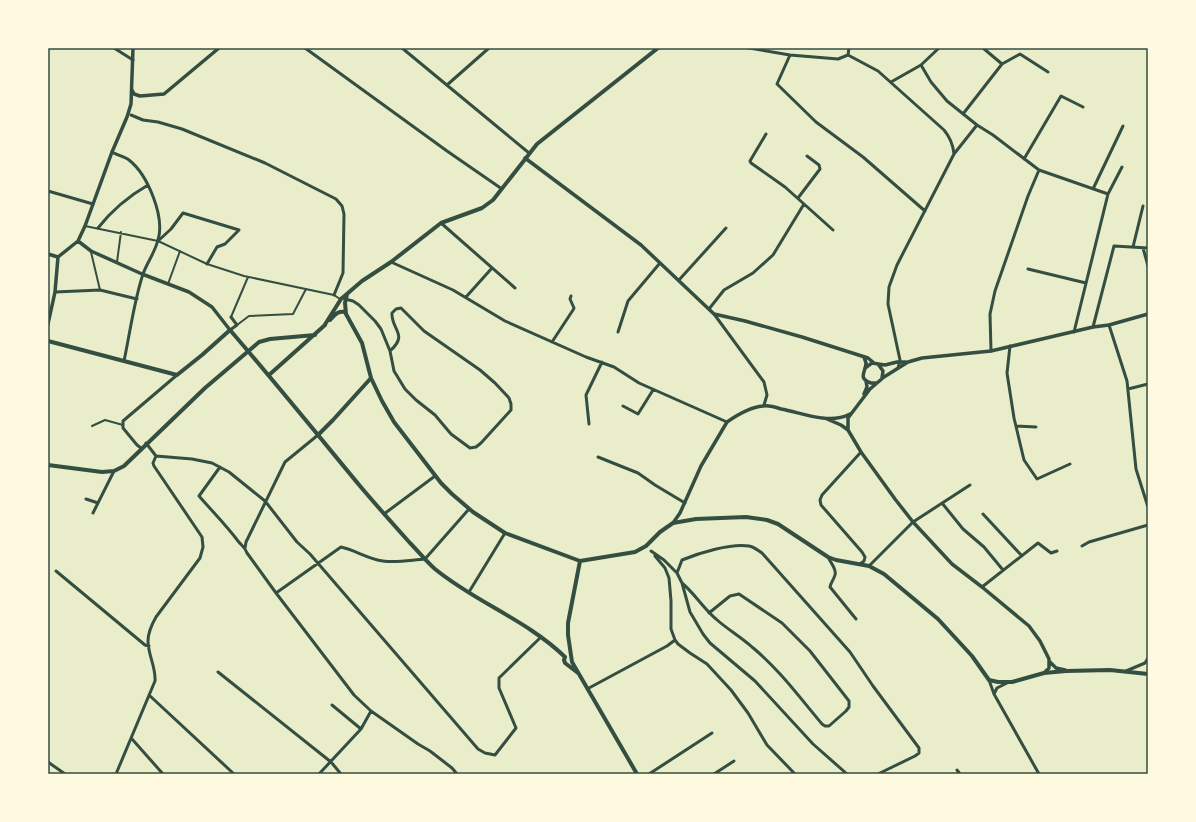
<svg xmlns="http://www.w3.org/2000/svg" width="1196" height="822" viewBox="0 0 1196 822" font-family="'Source Sans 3',sans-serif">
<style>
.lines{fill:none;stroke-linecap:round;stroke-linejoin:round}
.pedestrian{stroke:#344e41;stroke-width:2}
.minor{stroke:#344e41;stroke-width:3}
.tertiary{stroke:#344e41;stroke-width:3.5}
.secondary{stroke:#344e41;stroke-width:4}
.neatline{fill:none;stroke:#344e41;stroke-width:1.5}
</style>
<rect width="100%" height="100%" fill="#e9edc9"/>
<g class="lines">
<path class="pedestrian" d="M85,226L158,241L207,264L244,276L334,295L340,299
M91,252L100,290
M117,262L121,232
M168,284L180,251
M231,317L248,277
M237,325L249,316L293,314L306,289
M92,426L105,420L123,425"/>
<path class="minor" d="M114,48L133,60
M305,48L447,151L502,189
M402,48L529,153
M749,48L790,55L838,59L848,55
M983,48L1002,64
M790,55L777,84L816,122L863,157L925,211
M848,55L878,71L944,130C950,137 953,145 954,154L897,265L889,287L888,304L900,360L898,368
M848,55L849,48
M921,65L931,82L947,101L977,125L993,135L1039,170L1108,194
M891,82L921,65L939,48
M447,85L489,48
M963,114L1002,64L1020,54L1048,72
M131,115L143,120L158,122L182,129L265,163L336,199L342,206L344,214L343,273L334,295
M766,134L750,161L751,163L785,187L804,204
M112,152C117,155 125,157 129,160C148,175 165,217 158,240C155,252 147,263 143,274C134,301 130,333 124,361
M954,154L977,125
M1024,159L1061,96L1083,107
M1093,189L1123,126
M48,191L93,204
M798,198L820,169L819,165L807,156
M441,223L515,288
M98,228C112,210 129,196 148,185
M158,241L171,229L183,213L239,230L225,244L217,247L207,264
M1133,247L1143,206
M1143,248L1148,266
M391,262L453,290L505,321L586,357L614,367L639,383L727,422
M1028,269L1086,283
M679,280L726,228
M55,292L100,290L137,299
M466,297L492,268
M345,299L353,301L359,305L375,321L381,329L390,351L394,371L405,389L416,400L435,415L451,434L470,448L476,447L481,443L511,410V404L509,398L495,383L480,370L424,331L401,308L396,309L392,313C391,330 409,334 390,351
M709,309L724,290L753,273L773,255L804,204L833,230
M714,314L764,382L767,395L764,405
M1109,325L1127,381L1136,469L1148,507
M1093,327L1114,246L1148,248
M230,330L237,325L231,317
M618,332L628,301L660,263
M1074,332L1108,194L1122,167
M552,342L573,310L574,308L570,299L571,296
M1010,346L1007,373L1014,418L1024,460L1037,479L1070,464
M991,351L990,314L995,291L1028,196L1039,170
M1128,389L1148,384
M623,406L638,414L653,390
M589,424L586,395L602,362
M1016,426L1036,427
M146,443L156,456
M141,448L137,445L123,428V421L177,375
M156,456L192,459L212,463L229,472L265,501L297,542L310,554L478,749L485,753L495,755L516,728L499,688V678L541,637
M598,457L638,473L655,485L685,503
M220,467L199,496C212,511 226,525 238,541C242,546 245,547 247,553L276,593L354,695L371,711L418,744L430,751L452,768L457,774
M86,499L98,503
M942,503L963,529L984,547L1003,570
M93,513L114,471
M384,514L435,476
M983,514L1022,556
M1082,546L1089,542L1148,525
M245,548L246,542L285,462L318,435
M651,551L664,560L677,573L682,583L690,612L703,634L710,643L755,681L813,744L847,774
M655,556L665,568L669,578L671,601V629L675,640L678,644L690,653L707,664L731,690L748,713L767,745L795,774
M828,557C830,562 837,569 835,575C834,579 831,582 830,587L856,619
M860,564L864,561L865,557L862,552L821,505L820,500L822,495L861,452
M869,566L913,522L970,485
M56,571L145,645L149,646
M677,573L682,560C699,553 731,543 749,546C754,547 758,550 762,553L850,652L873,686L919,748V753L915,756L878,774
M682,583C695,594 703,608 716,619C727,629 741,637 752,647C779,669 800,698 822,724L825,726H829L846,711L849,707V701L810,651L782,623L739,594L730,596L709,613
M982,587L1038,543L1051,553L1057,551
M469,592L505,533
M276,593L341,547C355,550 368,559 383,561C396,563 411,560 425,559L469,509
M1126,671L1145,663L1148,658
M218,672L331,762L341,774
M989,680L994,694L1039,774
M589,688L667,646L675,640
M994,694L997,688L1007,683
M149,695L234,774
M332,705L361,729
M132,739L163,774
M48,762L65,774
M957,770L960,774
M116,774L155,681C156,667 148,655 148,641C148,632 152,624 156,617L200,558L203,547L202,537L154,466L153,463L156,456
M319,774L361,729L371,711
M649,774L712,733
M714,774L734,761"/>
<path class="tertiary" d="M132,90L134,94L140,96L164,94L219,48
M525,158L641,245L714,314L745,321L802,337L868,358L874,363
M78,241L91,251L142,274L189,292L212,307L230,330
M48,254L58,257
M58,257L78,241L85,226L112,152L127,117L131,104L133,48
M48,324L55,292L58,257
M864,357C864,358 866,362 866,363C866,372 857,378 871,383H877
M878,364L883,371L882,378
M865,368L872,363L885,365L897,362H906
M864,394L867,387L866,381
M827,419L841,425L848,430L861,452L895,499L913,522L952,564L982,587L1029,626L1040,641L1049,659V668L1044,673
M848,430V418L870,389L884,377L908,362L922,358L991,351L1093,327L1109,325L1148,314
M673,523L680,513L701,466L727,422C737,415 750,407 763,406C768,405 775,407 781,409C803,413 829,425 850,414
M1050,662L1056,668L1065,670"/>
<path class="secondary" d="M347,294L345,303L346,314L362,343L371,378L382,401L394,422L441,483L452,494L473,512L505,533L580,561L635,552L646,546L660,532L673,523L696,519L746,517L767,520L778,524L828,557L836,560L869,566L884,574L938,619L972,656L989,680L998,682H1012L1044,673L1066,671L1110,670L1148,674
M330,320C335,315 337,311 345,312L346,314
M324,326L341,299L362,281L391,262L441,223L482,208L493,200L537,144L658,48
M48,341L177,375L202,355L230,330C274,381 317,434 360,486C376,505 393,524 410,543C418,551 426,561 435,569C475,602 527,620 565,657
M269,375L325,325
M318,435L333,420L371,378
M48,465L102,472L114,471L124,466L205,388L259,342L270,339L315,335
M580,561L568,623V635L572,662L637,774
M565,657L564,660L565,663L578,673"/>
</g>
<rect width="1196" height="822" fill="none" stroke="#fefae0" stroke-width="98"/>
<rect x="49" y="49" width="1098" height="724" class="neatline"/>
</svg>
